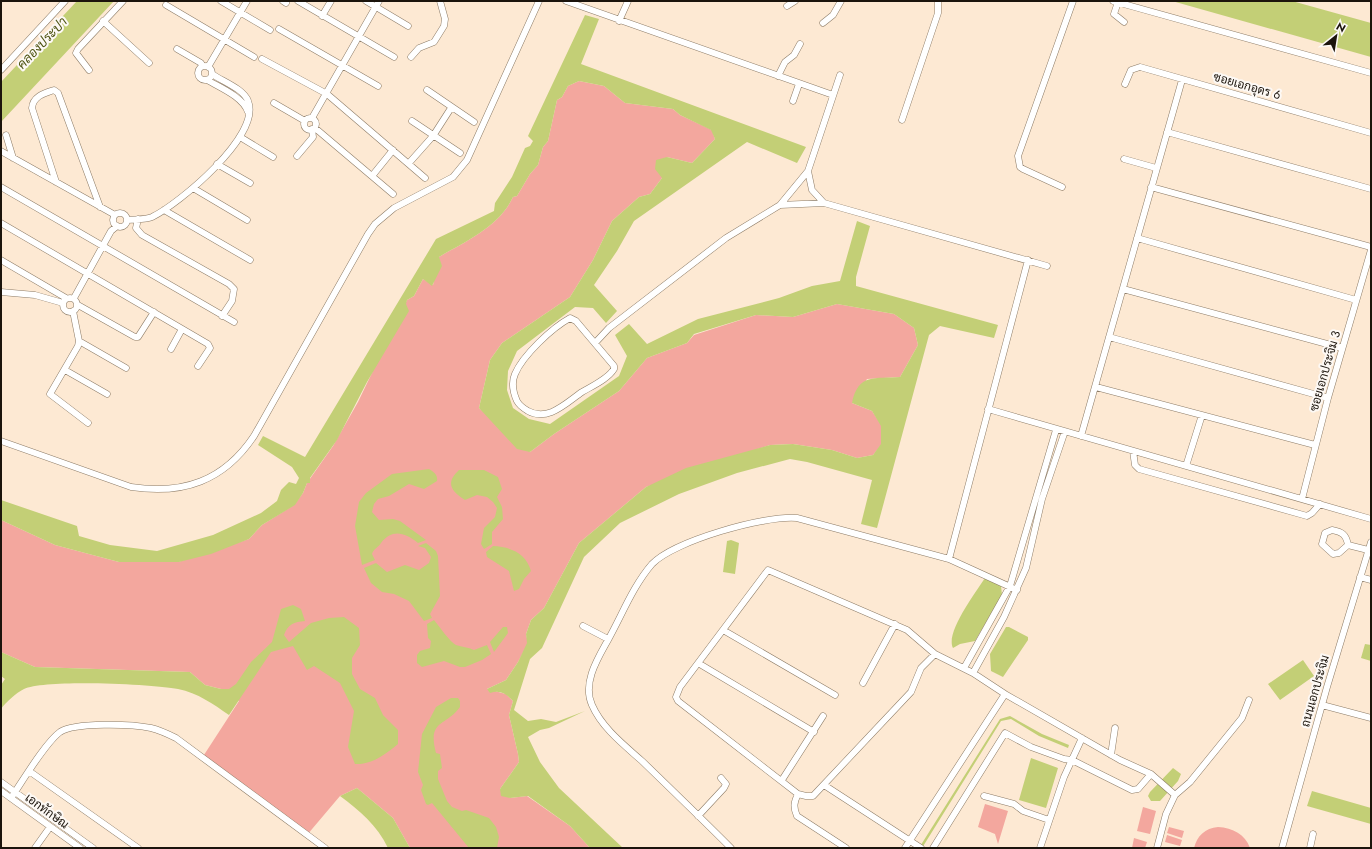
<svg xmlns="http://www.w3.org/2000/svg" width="1372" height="849" viewBox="0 0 1372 849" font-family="Jost,Sarabun,sans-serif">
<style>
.green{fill:#f3a79e}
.water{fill:#c3cf76}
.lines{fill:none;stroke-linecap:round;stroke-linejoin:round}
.minor-casing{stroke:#8d7c67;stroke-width:7}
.minor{stroke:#fff;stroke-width:6}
.labels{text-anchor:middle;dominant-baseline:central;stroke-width:4;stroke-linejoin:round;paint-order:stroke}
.street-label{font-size:12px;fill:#1b140c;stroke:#fdf9f5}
.water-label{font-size:13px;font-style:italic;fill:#4e5412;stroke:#fdf9f5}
</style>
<rect width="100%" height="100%" fill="#fde9d3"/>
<path class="green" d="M579,81L604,86L625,103L673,109L680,115L712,130L715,139L692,163L667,157L662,178L650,194L639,197L612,221L593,260L570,297L502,343L490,360L479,408L530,452L554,434L619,391L647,358L687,343L694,335L756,315L793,317L837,304L894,314L914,328L918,345L900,377L867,379L852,403L872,411L882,426V444L873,455L857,458L832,450L793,444L770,445L646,487L579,543L544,608L531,620L526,634L528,643L518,662L506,680L487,689L506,694L513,701L509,715L518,754L519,762L500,789L510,798L527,796L570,826L590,848H410L393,818L357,788L340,796L307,835L202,758L239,701L221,689L205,685L190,672L35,667L1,652V520L55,545L119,562H178L249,539L262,525L294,505L303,493L307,483L333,446L358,402L407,300L414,296L423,279L433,285L439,257C466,241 499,227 513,197L517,196L530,174L538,165L543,147L548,141L557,100L562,97L568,86Z
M985,804L1008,811L998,844L995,834L978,827Z
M1143,807L1156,811L1150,834L1137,831Z
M1169,827L1184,831L1182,838L1167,833Z
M1218,827C1233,828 1245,834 1250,848H1194C1197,836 1205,828 1218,827Z
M1167,835L1182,840L1180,846L1165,842Z
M1134,838L1147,842L1145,848H1132Z"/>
<path class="water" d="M77,1H114L1,122V82Z
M1172,1H1292L1371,23V57Z
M585,15L599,19L581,64L806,147L797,163L747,142L634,221L617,251L594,285L617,311L606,323L593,308L575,307L517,351L508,371L507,390L513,408L529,419L550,424L619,376L627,356L615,335L629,324L647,344L698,319L779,298L812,286L840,281L857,221L870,226L856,277V286L998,325L994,338L940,326L929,335L877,528L861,524L872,480L807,462L790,459L737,473L679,494L620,523L584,557L542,648L530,659L514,710L528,721L541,719L556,722L585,711L549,728L540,730L528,737L540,762L559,788L623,848H590L570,826L528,796L510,798L501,796L500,789L519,762L518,754L509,715L513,701C505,693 500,690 490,693L487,689L506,680L518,662L527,643L526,634L531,620L544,608L579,543L646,487L686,468L770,445L793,444L832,450L857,458L873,455L881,444V426L872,411L852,403C858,373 875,379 900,377L918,345L914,328L894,314L837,304L793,317L756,315L694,334L687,343L647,358L619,391L554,434L530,452L517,449L479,408L490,360L502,343L570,297L593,260L612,221L639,197L650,194L662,178L655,169L656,160L667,157L692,163L715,139L711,130L680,115L673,109L625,103L604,86L579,81L568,86L562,97L557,100L548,141L543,147L538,165L530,174L517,196L513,197C499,227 466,241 439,257L442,266L432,286L423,279L414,296L407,300L406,304L409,311L367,382L337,440L310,478V483H307L303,493L295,505L262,525L249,539L211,554L179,562H119L55,545L1,520V500L77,526L79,536L110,545L157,551L213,535L261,513L277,501L281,490L289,482L296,484L299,478L292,467L258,445L263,436L305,457L436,239L494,211L495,203L512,177L525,148L530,146L533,141L528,136Z
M429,469C434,472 438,475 437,481L424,489L409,484L389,496L378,499L374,504L372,512L379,520L393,519L400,521L426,540L418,543C404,532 392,529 381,543C378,548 374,548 372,554L375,560L362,565L355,526L359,502L366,493L392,474Z
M459,470H484L498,477L502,489L497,497L502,507L503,519L492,532V544L484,549L481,544L484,528L495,517L497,508L493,502L487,497L477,495L465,500C451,491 445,483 459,470Z
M731,540L739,543L735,574L723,572L727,541Z
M426,543L436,551L438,556L440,596L430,614L432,618L424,621L409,601L394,594L382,592L371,583L364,568L376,563L387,572L405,565L419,570L429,563L431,557L425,548L418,546Z
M493,546C511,547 526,553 531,571L524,579L519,589L514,591L509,571L487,557L486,552Z
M985,578L1001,586L1002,595L975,641L960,644L953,648C945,633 976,592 985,578Z
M293,605L301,609L305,621C294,622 288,624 284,635L289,642L311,623L329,618L344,617L359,628L360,645L352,658V674L360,689L375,698L383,715L398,730V744C386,754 372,765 355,764L348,747L354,711L340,683L314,666L307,670L293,646L271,652L229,715C213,704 198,693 178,689C152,684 45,679 24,689C16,693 6,702 1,709V685L5,679L1,676V652L35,667L190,672L205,685L221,689H229L236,684L251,662L272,642L281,609Z
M434,620C439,626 450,642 456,645C462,647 468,647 474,650L487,645L491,654L482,660L465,667H460L444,661L422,667L417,663V655L420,651L430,648L431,641L428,638L427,624Z
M503,627H507L508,633L494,652L490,642Z
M1006,627H1009L1028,637V640L1003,677L991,671L990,654Z
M1365,644L1371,645V661L1361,658Z
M1303,660L1314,676L1280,700L1268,684Z
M451,698H458L460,701V707C446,727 427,719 436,753L440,754L442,768L438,771V779L447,801L452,807L462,811L466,810L489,818L496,827L499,837L497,848H469L432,803L428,805L426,804L421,790L423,785L418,772L422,734L436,707Z
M1010,716L1042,734L1069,745L1068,748L1039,736L1011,719L1001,721L922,848H919L1000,719Z
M1031,758L1058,768L1046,808L1019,800Z
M1173,768L1181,774L1178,781L1160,801H1151L1148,796L1150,792Z
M357,788L393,818L410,848H388C377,825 360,811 340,796Z
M1312,791L1371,808V824L1307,806Z"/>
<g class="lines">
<defs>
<path id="minor" d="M221,1L270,30
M283,1L286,3
M298,1L394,57
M366,1L408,26
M566,1L833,95
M1113,1L1371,73
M1118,2L1114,14L1124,22
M166,5L254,57
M787,6L795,1
M322,16L331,1
M103,21L149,63
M619,21L628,1
M823,23L833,15L841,1
M279,29L378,86
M177,49L201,63L202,66
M411,57L419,48L434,42L444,26L445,19L440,1
M262,59L327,94L425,178
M198 73a7 7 0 1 1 14 0a7 7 0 1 1-14 0Z
M208,67L247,1
M1,70L65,1
M89,70L76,53L78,49L123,1
M840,75L808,171L812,190L824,203L1047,266
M778,76L785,62L794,55L800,44
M207,80C221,88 243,97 248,112
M1125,84L1131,70L1140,67L1371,133
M427,90L474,122
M793,101L799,84
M274,103L305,121
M304 124a6 6 0 1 1 12 0a6 6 0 1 1-12 0Z
M312,118L379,1
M902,120L938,13V1
M412,121L460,153
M315,128L393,194
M1167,132L1371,189
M6,135L13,158
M240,137L273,157
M1,151L115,215
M297,156L313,137L312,129
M1124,159L1156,168
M409,163L433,136L451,108
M217,164L250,183
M372,176L393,150
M56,182L32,108C33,96 45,93 54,90L58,93L100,207
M1,187L234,322
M1062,187L1023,169L1020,167L1018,156L1073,1
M1151,187L1371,247
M193,188L247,220
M780,205L824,203
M164,210L250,260
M113 220a7 7 0 1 1 14 0a7 7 0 1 1-14 0Z
M138,219L136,228L142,235L229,284L234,289L232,301L222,316
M128,220C135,219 145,220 152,217C179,204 262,135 248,101C244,89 222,81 212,74
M1,223L208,344L210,348L198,366
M1137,238L1356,300
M1,260L66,298
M1123,289L1342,348
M1,292L35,295L63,303
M63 305a7 7 0 1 1 14 0a7 7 0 1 1-14 0Z
M74,298L111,231L117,226
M78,305L135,337H138L154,312
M73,311L79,341L78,346L50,394L88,423
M570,318L576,321L614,366V369C608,379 592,386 582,392C566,403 548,422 528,411C523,408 519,405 517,401C513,392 511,383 515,374C523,355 552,328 570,318Z
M1109,337L1328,398
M79,341L126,368
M595,343L609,328L726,238L780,205L808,171
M171,349L182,329
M65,370L107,394
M1096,387L1315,445
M988,409L1371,519
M1081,436L1182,80
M1,441L131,487C183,495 224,481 254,436L368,234L375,224L394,208L453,177L467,160L539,1
M1133,451L1135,465L1139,469L1307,516L1312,513L1320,504
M1186,466L1202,415
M1302,499L1328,398L1371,250
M1332,530C1342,532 1346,534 1348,545L1339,553L1333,554L1322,544L1325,533Z
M1348,545L1368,550
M949,559L1028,260
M1360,577L1371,580
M583,626L608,639
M723,630L835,695
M935,654L921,668L911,692L813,796H806L798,794L678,701L676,697L680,687L768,570L907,630L935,654L973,673L1005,694L1120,760L1151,774L1175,795
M698,663L814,732
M964,668L1010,586L1056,430
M973,673L1004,617L1026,568L1042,499L1065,431
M863,683L895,624
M1322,705L1371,718
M1111,755L1115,728
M29,771L138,848
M782,780L823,716
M1,782L93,848
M824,785L921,848
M1,791L80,848
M798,794C794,802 793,807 797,816L846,848
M984,796L1014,804L1023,811L1049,820
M11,798C22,782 45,743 60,732C75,722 132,724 151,728C159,730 168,734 176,738L325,848
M698,816L724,788L726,784L721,778
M35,848L50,827
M731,848C702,819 672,790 642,761C624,745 602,728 592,705C582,683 598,658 608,640C622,615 633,586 652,564C674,541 765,515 797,518L949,559L1017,590
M905,848L1005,694
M933,848L1005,733L1031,747L1064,759L1072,760L1132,790L1138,789L1151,774
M1040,848L1064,777L1082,738
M1157,848L1166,814L1175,795L1190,782L1242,718L1249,700
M1282,848L1327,687L1371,542
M1310,848L1313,834"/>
</defs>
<use href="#minor" class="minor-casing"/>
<use href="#minor" class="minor"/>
</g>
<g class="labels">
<g class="street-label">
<text transform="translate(1247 86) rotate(16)">ซอยเอกอุดร 6</text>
<text transform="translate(1325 371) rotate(-74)">ซอยเอกประจิม 3</text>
<text transform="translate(1315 691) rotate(-74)">ถนนเอกประจิม</text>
<text transform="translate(47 811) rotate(36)">เอกทักษิณ</text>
</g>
<g class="water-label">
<text transform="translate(42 43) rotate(-46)">คลองประปา</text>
</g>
</g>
<rect width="1372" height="849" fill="none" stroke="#1b140c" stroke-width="4"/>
<g transform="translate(1336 36) rotate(30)" stroke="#fdf9f5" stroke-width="3" paint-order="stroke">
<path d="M0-3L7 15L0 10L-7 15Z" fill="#1b140c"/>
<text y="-6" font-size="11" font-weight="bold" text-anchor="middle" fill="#1b140c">N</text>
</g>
</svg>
